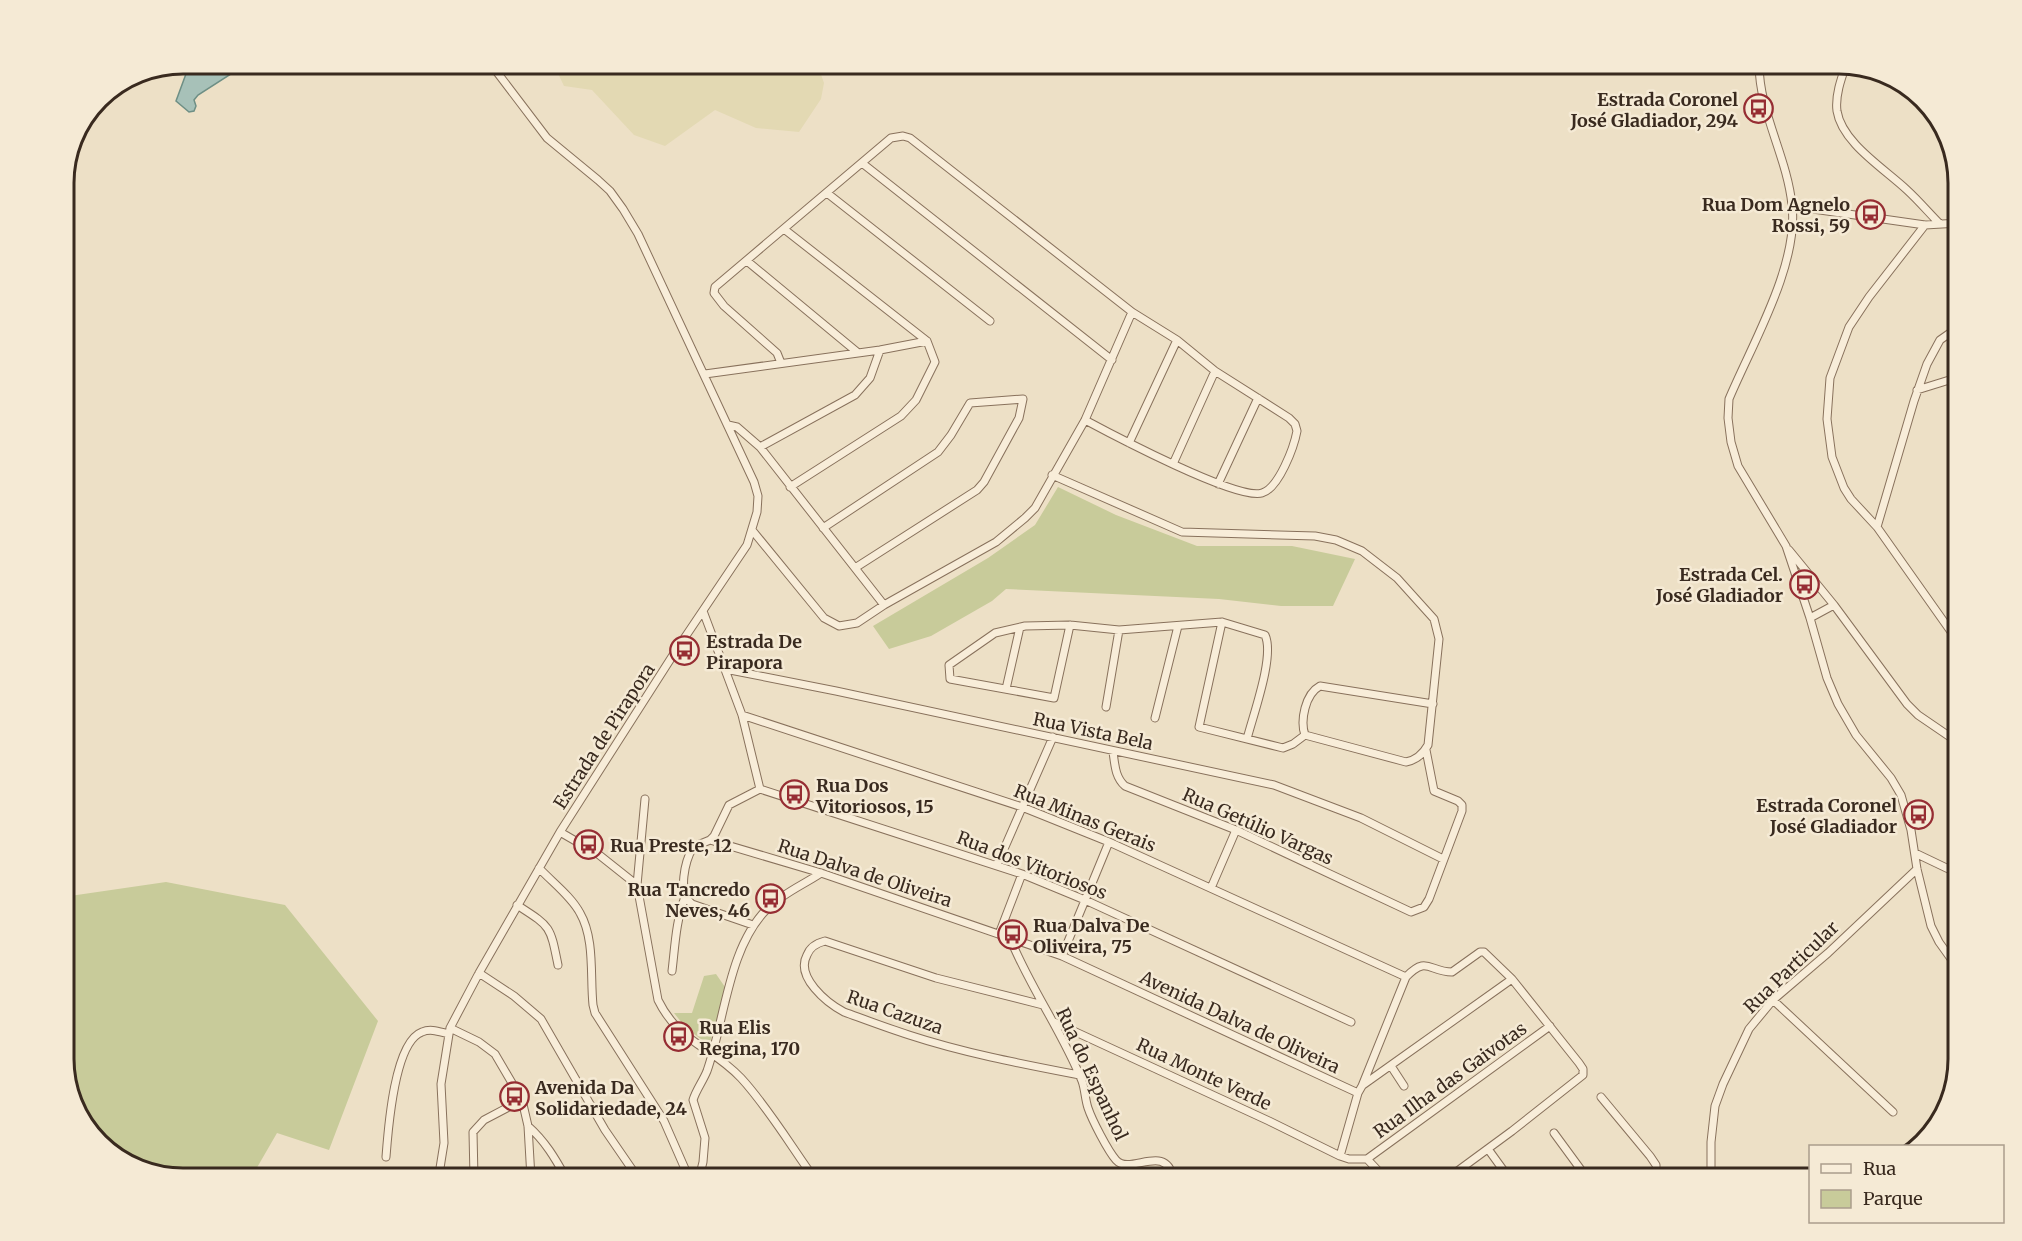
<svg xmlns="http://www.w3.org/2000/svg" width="2022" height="1241" viewBox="0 0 2022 1241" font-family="Merriweather,serif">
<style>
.farmland{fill:#e3d9b3}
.green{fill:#c8cb9a}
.water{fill:#a7c1b8;stroke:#6e8f85;stroke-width:1.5}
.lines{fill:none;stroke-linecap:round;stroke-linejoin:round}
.minor-casing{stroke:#88715c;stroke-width:9}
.minor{stroke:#f8edd9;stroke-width:7}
.labels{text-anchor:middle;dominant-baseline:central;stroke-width:5;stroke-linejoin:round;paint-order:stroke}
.poi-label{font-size:18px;font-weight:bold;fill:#392a1f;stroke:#f5ead5;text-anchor:start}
.street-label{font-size:18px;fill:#392a1f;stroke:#f5ead5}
.rim{fill:none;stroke:#392a1f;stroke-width:3}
</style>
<rect width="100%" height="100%" fill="#ede0c6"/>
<path class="farmland" d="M553,63H817L824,83L821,99L799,132L756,128L715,110L665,146L634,135L592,90L564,86Z"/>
<path class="green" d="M1058,487L1116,515L1197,546H1292L1355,559L1333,606H1281L1219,599L1006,589L992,601L931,636L889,649L873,626L988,558L1035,525Z
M166,882L285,905L378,1021L329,1150L277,1133L251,1178H183L123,1162L79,1118L63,1066V897Z
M716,974L725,987V996L709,1045L686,1028L674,1013H692L704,976Z"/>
<path class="water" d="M190,63H248L198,95L194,100L196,106L194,111L189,112L176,101Z"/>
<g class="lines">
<defs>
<path id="minor" d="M1759,63C1759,113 1787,156 1792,205C1799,265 1752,344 1729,399L1728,418L1731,442L1738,466L1786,546L1810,618L1827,678L1838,704L1856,735L1891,778L1901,795L1911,830L1917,869L1931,926L1939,942L1959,970
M1846,65C1841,79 1835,96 1837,111C1842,143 1885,169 1907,190C1919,201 1929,213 1940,224
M862,163L1112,360
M827,193L990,321
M1792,206L1925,225L1959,223
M1925,225L1869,297L1849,327L1830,378L1827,419L1832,457L1844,488L1851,499L1877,527L1959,643
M784,229L927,341L935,362L916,400L901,416L790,487
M747,261L857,352
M781,363L777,353L724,306L714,293L715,287L891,138L903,136L910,138L1132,312L1177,340L1215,371L1289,418L1295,424L1297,431C1294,447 1279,488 1262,493C1238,501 1113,435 1085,420
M705,374L880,350L927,341
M1917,390L1959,377
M728,425L737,427L760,447L884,605
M1129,443L1177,340
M760,447L855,395L870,378L880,350
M1173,464L1215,371
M1052,475L1182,532L1315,536L1336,540L1362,551L1397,578L1434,619L1439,639L1428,745C1423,754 1417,760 1406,762L1305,735
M1218,484L1258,398
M1877,527L1914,401L1927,364L1940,340L1950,333L1959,329
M1959,527L1956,543L1959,561
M823,528L938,452L951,435L970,403L1023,399L1019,418L984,482L977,490L855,568
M752,530L824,618L839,626L857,623L884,605L996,542L1025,518L1035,508L1085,420L1132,312
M1789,550L1834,605L1907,704L1918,715L1959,743
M703,611L742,715L760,789
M1810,618L1834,605
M1222,622L1199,727L1283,748L1293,744L1305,735
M1070,625L1054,698L950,679L949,665L995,633L1025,626L1070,625L1119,630L1222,622L1265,635C1275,656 1253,715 1247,739
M725,669L836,691L1274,785L1361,818L1443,859
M1006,689L1020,627
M1106,707L1119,630
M742,715L1022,807L1109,842L1406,977
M1155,718L1178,626
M1305,735C1300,721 1305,694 1320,686L1433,704
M1113,752C1115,765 1115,777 1125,786L1236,830L1411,912L1424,907L1429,899L1462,811V805L1458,801L1434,791L1426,750
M760,789L1022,874L1085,900L1351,1022
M645,799L637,885L658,1000C679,1043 711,1046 741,1078C767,1106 791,1146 814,1178
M560,832L598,854L637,885
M710,840L821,873L1062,956L1358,1093
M1915,853L1959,874
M997,865L1053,737
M539,868C552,882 571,896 580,913C595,939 590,976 593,1005L595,1013L664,1121L689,1178
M1211,888L1236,830
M517,905C551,927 550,925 558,965
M753,925L692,904C677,893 685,861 693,847L710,840L714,836L729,805L760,789
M999,934L1022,874
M1010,938C1030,988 1062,1031 1082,1081C1085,1089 1085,1099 1088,1108C1092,1120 1108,1151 1116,1160C1130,1176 1166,1142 1173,1178
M1062,956L1109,842
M672,971C675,946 676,920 685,897
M479,973L514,996L541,1019L605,1130L638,1178
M1773,1000L1893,1112
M1043,1005L936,978L825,941C817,943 810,947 807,955C795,977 827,1003 844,1012C866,1020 887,1028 909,1035C964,1053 1022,1064 1079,1075
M1054,1022L1269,1121L1340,1156L1349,1159H1367L1385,1178
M450,1028L479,1042L495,1054L522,1100L528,1126L531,1178
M1391,1066L1404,1086
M1363,1085L1512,979
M1601,1097L1650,1156L1656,1165V1178
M528,1126C545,1141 555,1158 566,1178
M1554,1133L1587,1178
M1488,1149L1509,1178
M1340,1156L1358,1093L1362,1086L1406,977C1427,955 1429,972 1452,972L1480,952H1484L1512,979L1579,1063L1583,1069V1075L1512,1131L1448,1178
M386,1157C388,1131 394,1042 422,1032C431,1028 440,1032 449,1034
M1367,1159L1550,1026
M436,1178L440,1168L444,1143L441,1084L450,1028L479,973L560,832L675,652L747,545L757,512L758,496L754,482L638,234L623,209L610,191L598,180L547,138L490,63
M474,1178L473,1132L484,1120L522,1100
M699,1178L703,1162L705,1138L693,1100C696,1090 703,1081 707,1071C725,1020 728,948 767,909C783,893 803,885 821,873
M1711,1178V1142L1715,1106L1723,1084L1749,1029L1773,1000L1828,953L1917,869"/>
</defs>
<use href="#minor" class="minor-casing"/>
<use href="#minor" class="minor"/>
</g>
<defs>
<symbol id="bus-ring" viewBox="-11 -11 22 22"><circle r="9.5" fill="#f5ead5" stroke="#962d33" stroke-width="1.5"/><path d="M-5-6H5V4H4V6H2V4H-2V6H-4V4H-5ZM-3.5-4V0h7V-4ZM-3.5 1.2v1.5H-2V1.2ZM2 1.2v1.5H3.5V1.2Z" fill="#962d33"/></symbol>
</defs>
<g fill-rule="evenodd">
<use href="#bus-ring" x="1742" y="92" width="33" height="33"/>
<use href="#bus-ring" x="1854" y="198" width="33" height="33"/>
<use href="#bus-ring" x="1788" y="568" width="33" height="33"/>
<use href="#bus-ring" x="668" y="634" width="33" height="33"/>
<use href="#bus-ring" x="778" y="778" width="33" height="33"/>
<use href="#bus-ring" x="1902" y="798" width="33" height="33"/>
<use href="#bus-ring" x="572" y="828" width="33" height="33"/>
<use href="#bus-ring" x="754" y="882" width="33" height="33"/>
<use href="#bus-ring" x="996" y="918" width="33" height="33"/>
<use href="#bus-ring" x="662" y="1020" width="33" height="33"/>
<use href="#bus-ring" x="498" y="1080" width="33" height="33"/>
</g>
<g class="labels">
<g class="poi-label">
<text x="1738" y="99" text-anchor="end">Estrada Coronel<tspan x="1738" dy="21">José Gladiador, 294</tspan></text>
<text x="1850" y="204" text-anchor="end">Rua Dom Agnelo<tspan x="1850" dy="21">Rossi, 59</tspan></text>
<text x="1783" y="574" text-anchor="end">Estrada Cel.<tspan x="1783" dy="21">José Gladiador</tspan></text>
<text x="706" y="641">Estrada De<tspan x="706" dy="21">Pirapora</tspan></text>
<text x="816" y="785">Rua Dos<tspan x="816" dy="21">Vitoriosos, 15</tspan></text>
<text x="1897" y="805" text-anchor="end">Estrada Coronel<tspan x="1897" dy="21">José Gladiador</tspan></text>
<text x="610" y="845">Rua Preste, 12</text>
<text x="750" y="889" text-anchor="end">Rua Tancredo<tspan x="750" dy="21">Neves, 46</tspan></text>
<text x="1033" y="925">Rua Dalva De<tspan x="1033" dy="21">Oliveira, 75</tspan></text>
<text x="699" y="1027">Rua Elis<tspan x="699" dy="21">Regina, 170</tspan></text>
<text x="535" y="1087">Avenida Da<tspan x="535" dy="21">Solidariedade, 24</tspan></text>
</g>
<g class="street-label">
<text transform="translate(1093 731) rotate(12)">Rua Vista Bela</text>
<text transform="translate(604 736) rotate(-57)">Estrada de Pirapora</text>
<text transform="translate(1085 818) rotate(22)">Rua Minas Gerais</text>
<text transform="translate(1258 826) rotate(24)">Rua Getúlio Vargas</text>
<text transform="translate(1032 865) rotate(21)">Rua dos Vitoriosos</text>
<text transform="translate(865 873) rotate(18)">Rua Dalva de Oliveira</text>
<text transform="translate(1791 967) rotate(-44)">Rua Particular</text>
<text transform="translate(895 1012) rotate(19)">Rua Cazuza</text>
<text transform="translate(1240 1022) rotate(25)">Avenida Dalva de Oliveira</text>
<text transform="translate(1092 1074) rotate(65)">Rua do Espanhol</text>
<text transform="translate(1204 1074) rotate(25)">Rua Monte Verde</text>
<text transform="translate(1450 1080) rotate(-36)">Rua Ilha das Gaivotas</text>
</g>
</g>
<path d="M0 0H2022V1241H0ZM183 74H1839A109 109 0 0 1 1948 183V1059A109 109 0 0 1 1839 1168H183A109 109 0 0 1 74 1059V183A109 109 0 0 1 183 74Z" fill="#f5ead5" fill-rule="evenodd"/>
<path class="rim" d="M183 74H1839A109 109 0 0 1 1948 183V1059A109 109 0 0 1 1839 1168H183A109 109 0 0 1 74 1059V183A109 109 0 0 1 183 74Z"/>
<rect x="1809" y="1145" width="195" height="78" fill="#f5ead5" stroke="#aa9d8c" stroke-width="1.5"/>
<rect x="1821" y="1164" width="30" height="9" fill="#f8edd9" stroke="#aa9d8c" stroke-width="1.5"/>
<text x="1863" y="1175" font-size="18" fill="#392a1f">Rua</text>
<rect x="1821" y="1190" width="30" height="18" fill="#c8cb9a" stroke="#aa9d8c" stroke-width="1.5"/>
<text x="1863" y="1205" font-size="18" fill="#392a1f">Parque</text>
</svg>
